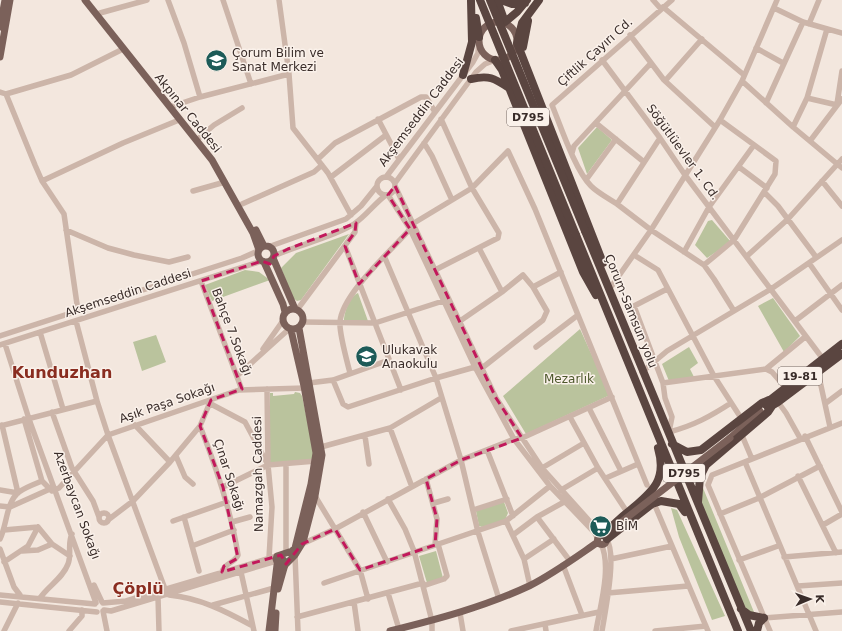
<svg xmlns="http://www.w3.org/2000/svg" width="842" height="631" viewBox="0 0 842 631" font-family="'DejaVu Sans',sans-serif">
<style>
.green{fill:#bac39d}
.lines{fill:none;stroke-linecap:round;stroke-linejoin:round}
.minor{stroke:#ccb5a9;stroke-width:5.5}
.major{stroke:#7b615a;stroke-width:7}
.highway{stroke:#5a4540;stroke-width:8}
.major-bridge{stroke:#7b615a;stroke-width:7}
.highway-bridge{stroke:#5a4540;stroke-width:8}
.marked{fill:none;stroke:#c2185b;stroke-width:3;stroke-dasharray:8 5;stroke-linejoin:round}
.labels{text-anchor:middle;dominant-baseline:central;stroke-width:3;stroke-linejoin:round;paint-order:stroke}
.shield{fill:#faf1ea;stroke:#736763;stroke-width:1}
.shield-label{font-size:11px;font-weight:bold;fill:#392c29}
.street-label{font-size:12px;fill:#392c29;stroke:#faf1ea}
.poi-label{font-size:12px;fill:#392c29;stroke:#faf1ea;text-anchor:start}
.park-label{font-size:12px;fill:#4d582c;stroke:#faf1ea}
.district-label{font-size:16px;font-weight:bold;fill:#8a2d20;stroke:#faf1ea}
</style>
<rect width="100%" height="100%" fill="#f3e7de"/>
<path class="green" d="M597,127L612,140L587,174L578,148Z
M712,220L731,242L707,258L695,245L708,221Z
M349,234L301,300L297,301L293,298L281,268L296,253Z
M245,270L259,272L270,280L212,301L205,285Z
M358,293L368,321H344C344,312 350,296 358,293Z
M773,298L800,336L784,352L758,306Z
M580,329L610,395L526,434L503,396Z
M156,335L166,362L142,371L133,342Z
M689,347L698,363L690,369L694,377L669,381L662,364Z
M295,392L300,393L302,396L313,447L314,460L270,463V393H273V396L294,394Z
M703,488L754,612L752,614L745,610L702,505L700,489Z
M504,502L508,513L505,520L482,527L479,526L476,511Z
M671,508L677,510L725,616L712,620L679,537Z
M436,551L443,578L427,583L419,556Z"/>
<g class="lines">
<path class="minor" d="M168,0L184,43L200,97
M223,0L251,84
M279,0L289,74L293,128L328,173L351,215
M653,0L661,9
M663,7L744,75
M774,8L803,22L842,33
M100,13L147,0
M809,24L819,0
M630,35L664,80L715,127
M756,48L783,63
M602,60L660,138L685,175L823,359
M665,81L702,39
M742,81L793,127L842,168
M0,92L6,94L35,165L42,181L64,214L78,311
M6,94L71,75L123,49
M807,98L837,105
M766,103L803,22
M837,104L842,71
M173,106L200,97L289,74
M378,119L399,159
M597,124L644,162
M793,127L807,98L827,29
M199,138L214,125L242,108
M660,138L617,204L651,230L704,265L714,279L734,311
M810,141L842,99
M424,143L432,156L452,200
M572,153L574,146L651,63
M318,159L335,143L421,97H426L435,112
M739,167L767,188
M377 186a9 9 0 1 1 18 0a9 9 0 1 1-18 0Z
M331,177L386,135
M386,177L473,62L478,53L479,37
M586,180L616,139
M42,181L123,143L179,120
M822,181L842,206
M395,183L476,72L485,64L495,60
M395,186L496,398L542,468L602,535
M193,191L225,182
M765,193L778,206L816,257
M388,195L410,229L475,367L514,439L550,486L594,532L598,539
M242,204L314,172L322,165
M617,204C608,198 598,193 591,186C575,170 561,127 552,105L672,0
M414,223L472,188L508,151L535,209L647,485
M66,230L108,248L134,255L169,262L188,257
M345,246L401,390
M268,247L346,219L361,206L377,186
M479,248L502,292
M684,252L709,207L754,145
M634,255L658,270L714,376L741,418
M274,256C299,244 330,239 354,224C366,216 375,203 386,195
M747,256L788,219L842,159
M385,258L436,378L461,460L478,532L499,599
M809,263L842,310
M704,265L734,240L775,174L776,161L720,120
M435,270L498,238L499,233L472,188L441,119
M201,281L242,390
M533,287L561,272
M611,287L651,230L720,120L742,81L777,0
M667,289L634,306L663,383L665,398L672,417L669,432C693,426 711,416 731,403
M297,310L355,232L356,223
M76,321L97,401L108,435L165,589
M460,321L502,292L523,275L533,287L547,311L543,320L482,368
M795,321L842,285
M303,322L375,323L443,301
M40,332L63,409
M0,336L242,258L258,251
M5,344L30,422L96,603
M0,345L262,261
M536,347L578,315
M263,349L282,322
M766,369L772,372L785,387
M642,372L667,351L771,289L842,240
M818,372L830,427
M350,373C347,361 339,333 340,322C342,294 391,251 410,229
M238,375L289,329
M333,380L343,404L348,407L436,378L475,367
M309,383L333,380L389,360
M663,383L766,369L805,337
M267,389L268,465L272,507L269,558
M778,402L786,413L800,438
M209,403L245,422L267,463
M826,403L842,391
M589,408L621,471
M52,412L72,468L93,501L99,517
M570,417L598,468L627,512
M24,419L42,481L52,491L59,488L108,435L239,390L305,388
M135,425L170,462
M0,426L97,401
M200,426C217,469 231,510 238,555C235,563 224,563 222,572
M390,428L412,487
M741,433L752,459
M365,436L369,464
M805,436L842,512
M321,447L390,428L441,398
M487,450L513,516
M176,456L185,477L193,484
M745,462L816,631
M286,464V553
M542,468L584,443
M798,476L836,553
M606,478L638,464
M426,479L437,519L435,545
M223,487L268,465L316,461
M0,490L18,493L2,425
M561,490L598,468
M315,496L360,570L368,599
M388,499L405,529L414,551L432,621V631
M434,503L448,499
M0,506L10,507L50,489
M656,508L708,631
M473,510L507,499
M363,512L387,562
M99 518a5 5 0 1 1 10 0a5 5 0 1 1-10 0Z
M720,514L759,498L820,466
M184,517L199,571
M537,517L570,561
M108,520L133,501L170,462L200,426L211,400
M173,521L227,502
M506,521L524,559L530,586
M232,522L250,517
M823,525L842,514
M38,527L52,544L70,556
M4,530L38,527
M513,535L537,517L564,502
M0,539C7,525 6,502 19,492C26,487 35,484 42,481
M302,544L335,529L461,460L514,439L522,438L612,397
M192,546L234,530
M0,549L14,587L20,595
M22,551L38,550L52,544
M295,555L298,631
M784,557L842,552
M524,559L554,539
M611,559L672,546
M739,560L778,546
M4,562L28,546L38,527
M563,565L582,615
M241,572L254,631
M324,583L506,521L550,486
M94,585L102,602
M423,586L444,579L447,576L438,544
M798,586L842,583
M388,593L399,629
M608,593L688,586
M0,595L95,604
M169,595C200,598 225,611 251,625
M158,597L159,631
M40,598C48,586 63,578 68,564C72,554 67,544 72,534
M0,602L97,612
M354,602L358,631
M103,603L126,601L277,556
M213,605L274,588
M104,610L111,611L276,561
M103,611L107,631
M460,613L463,631
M297,617L423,583
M764,618L842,612
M545,624L546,631
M4,631L18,603
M69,631L82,616V610
M511,631L599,612
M596,631C600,607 612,566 601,544
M602,631C605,612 617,555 607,540
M655,631L706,626
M770,631L708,485L712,475L842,423"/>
<path class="major" d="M85,0L212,160L253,233L259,250
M479 41a19 19 0 1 1 38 0a19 19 0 1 1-38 0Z
M0,27L5,0
M0,57L10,0
M256,230L264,246
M258 254a8 8 0 1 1 16 0a8 8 0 1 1-16 0Z
M273,258L295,309
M264,262L283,304L285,312
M283 319a10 10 0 1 1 20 0a10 10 0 1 1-20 0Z
M730,438L760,411
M597.5 540a4.5 4.5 0 1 1 9 0a4.5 4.5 0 1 1-9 0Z
M280,556L286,563L284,568L278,565L276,559L277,556L292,551L295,548L311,484L316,453L304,386L291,330
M286,564L295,555L303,542L315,496L322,455L299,328
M278,589L284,568
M269,631L277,565
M275,631L276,613
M390,631C438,619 484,607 529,586C553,574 576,557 598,542"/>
<path class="highway" d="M497,0L505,22L517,12L527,0
M501,0L512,4L525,3
M539,0L522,23L517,43L603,263
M476,18L479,37
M523,47L528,21
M495,60L502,70L583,272L596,295
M463,75L472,42L471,1
M471,79C489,75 494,78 509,88
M585,231L751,631
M576,235L738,631
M765,404L842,344
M768,408L778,402L842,354
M672,444L687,452L701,450L762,403L769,400
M698,502L700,477L706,465L768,412L772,406
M603,535C611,527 619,519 628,512C650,493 668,482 658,448
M607,539L652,504L661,501L679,504L685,512
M741,609L749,615L764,618
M757,631L759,623L764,618"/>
<path class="major-bridge" d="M620,523L730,438"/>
<path class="highway-bridge" d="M480,0L576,235
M490,0L585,231"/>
</g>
<path class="marked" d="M395,186L496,398L522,438L461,460L426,479L437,519L435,545L360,570L335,529L302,544L286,564L281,555L222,572L224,566L238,558L223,487L200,426L211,400L242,389L201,281L262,261L270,264L274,256L288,249L356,223L355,232L345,246L359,284L410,229L388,195Z"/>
<defs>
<symbol id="school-disc" viewBox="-11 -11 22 22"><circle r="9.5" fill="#1d5b58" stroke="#faf1ea"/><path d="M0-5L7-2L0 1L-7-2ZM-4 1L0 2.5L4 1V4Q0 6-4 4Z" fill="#fff"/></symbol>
<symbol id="supermarket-disc" viewBox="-11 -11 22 22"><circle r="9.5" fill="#1d5b58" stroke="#faf1ea"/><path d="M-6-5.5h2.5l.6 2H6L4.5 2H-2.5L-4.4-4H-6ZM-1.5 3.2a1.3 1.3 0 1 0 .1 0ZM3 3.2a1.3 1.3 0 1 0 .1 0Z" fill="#fff"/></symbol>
</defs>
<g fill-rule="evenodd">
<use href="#school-disc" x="204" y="48" width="25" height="25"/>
<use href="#school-disc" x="354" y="344" width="25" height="25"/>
<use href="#supermarket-disc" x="588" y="514" width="25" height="25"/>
</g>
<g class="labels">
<g class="shield">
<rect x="507" y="108" width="42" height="18" rx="3"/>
<rect x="778" y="367" width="44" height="18" rx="3"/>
<rect x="663" y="464" width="42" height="18" rx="3"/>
</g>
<g class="shield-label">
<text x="528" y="117">D795</text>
<text x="800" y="376">19-81</text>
<text x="684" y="473">D795</text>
</g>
<g class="street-label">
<text transform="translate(595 52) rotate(-42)">Çiftlik Çayırı Cd.</text>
<text transform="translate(421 112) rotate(-53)">Akşemseddin Caddesi</text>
<text transform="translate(188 113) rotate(51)">Akpınar Caddesi</text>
<text transform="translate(683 152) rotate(54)">Söğütlüevler 1. Cd.</text>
<text transform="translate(128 293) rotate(-18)">Akşemseddin Caddesi</text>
<text transform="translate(631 311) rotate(68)">Çorum-Samsun yolu</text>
<text transform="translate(232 332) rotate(69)">Bahçe 7.Sokağı</text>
<text transform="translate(167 403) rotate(-19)">Aşık Paşa Sokağı</text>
<text transform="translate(258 474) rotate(-91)">Namazgah Caddesi</text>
<text transform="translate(229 475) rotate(72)">Çınar Sokağı</text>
<text transform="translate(77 505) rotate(70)">Azerbaycan Sokağı</text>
</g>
<g class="poi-label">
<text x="232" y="53">Çorum Bilim ve<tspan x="232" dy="14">Sanat Merkezi</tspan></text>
<text x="382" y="350">Ulukavak<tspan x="382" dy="14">Anaokulu</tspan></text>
<text x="616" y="526">BİM</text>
</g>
<g class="park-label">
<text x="569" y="379">Mezarlık</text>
</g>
<g class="district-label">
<text x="62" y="372">Kunduzhan</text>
<text x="138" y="588">Çöplü</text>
</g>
</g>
<g transform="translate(810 599) rotate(88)" stroke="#faf1ea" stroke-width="3" paint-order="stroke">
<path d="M0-3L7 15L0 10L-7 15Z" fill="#392c29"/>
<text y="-6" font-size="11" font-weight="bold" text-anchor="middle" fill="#392c29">K</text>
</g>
</svg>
